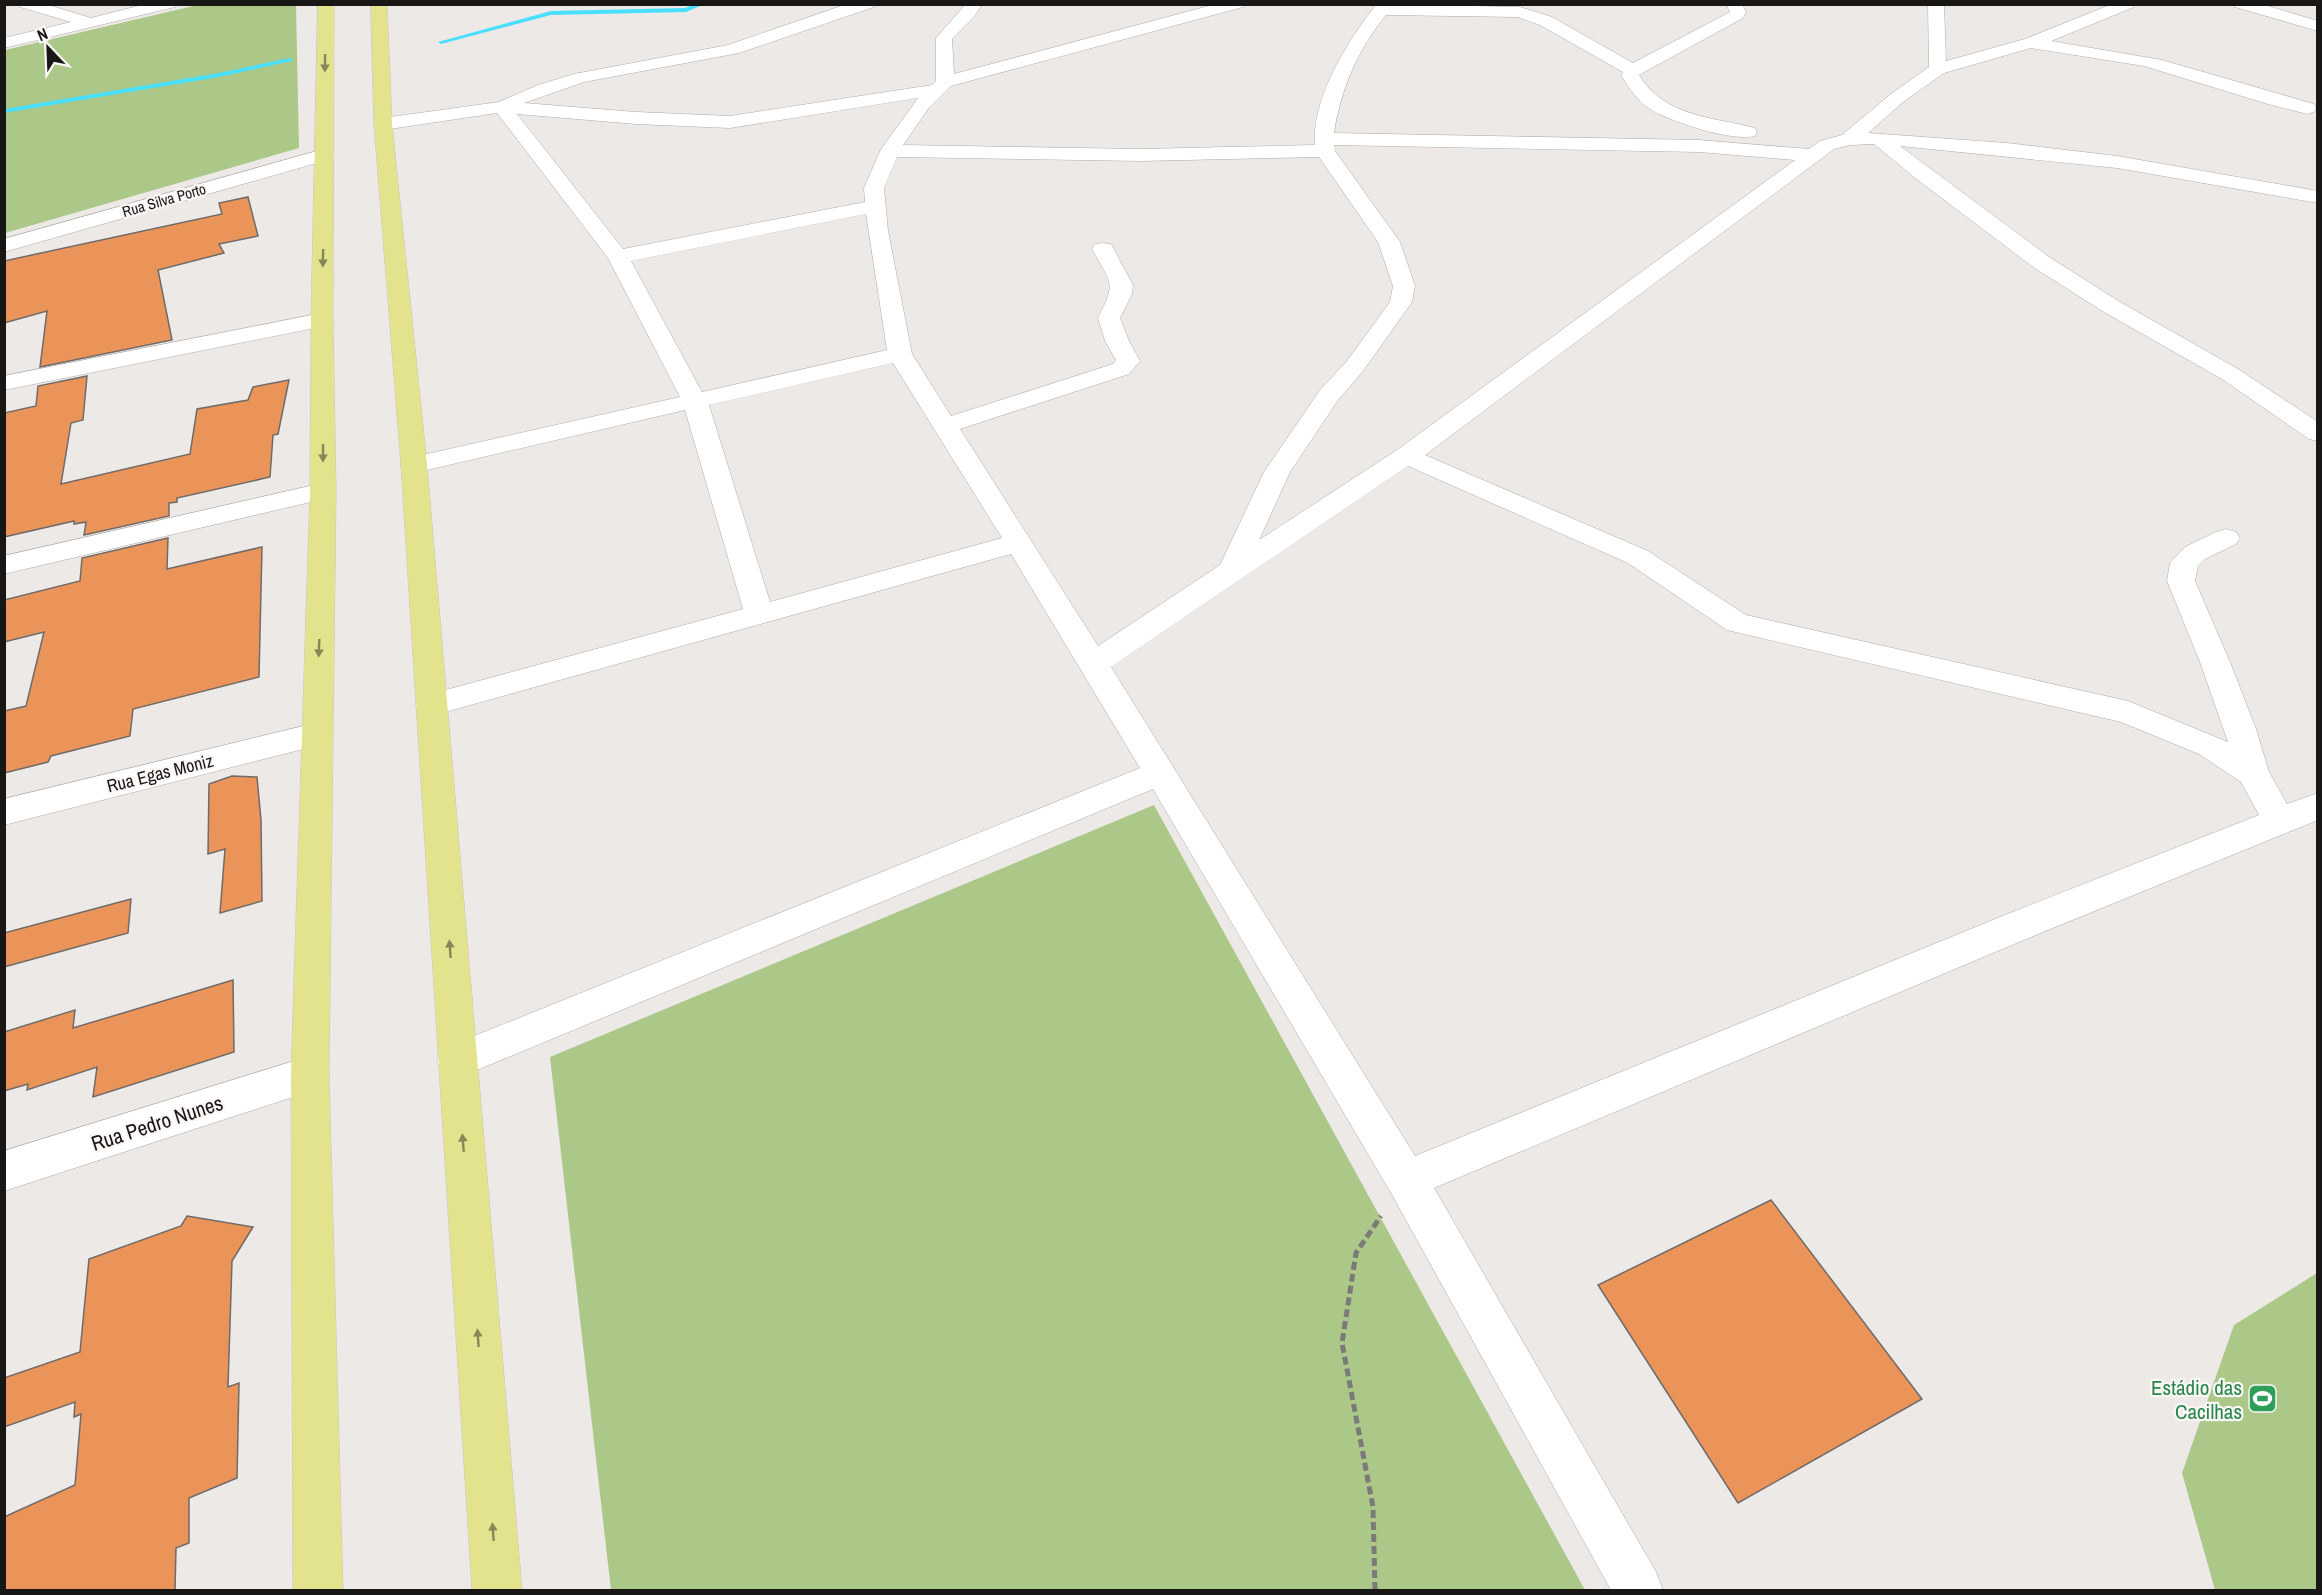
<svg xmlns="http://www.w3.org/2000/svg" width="2322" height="1595" viewBox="0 0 2322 1595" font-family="'Archivo Narrow',sans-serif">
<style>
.green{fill:#abc889}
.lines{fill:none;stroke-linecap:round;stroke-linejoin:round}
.stream{fill:#4ae0fd;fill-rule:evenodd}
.building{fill:#eb9459;stroke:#6e6b69;stroke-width:1.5}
.minor-casing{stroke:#aeaba8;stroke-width:1}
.major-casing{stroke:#c8c7c7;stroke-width:1}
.path{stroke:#7c7a78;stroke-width:5;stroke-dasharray:8 4;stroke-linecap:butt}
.minor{fill:#fff;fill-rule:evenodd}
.major{fill:#e3e38e;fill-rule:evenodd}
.oneway{fill:#888758}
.labels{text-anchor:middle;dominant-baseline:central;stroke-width:4.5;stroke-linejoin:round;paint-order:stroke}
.far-street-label{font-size:15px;fill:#191716;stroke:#faf6f4}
.street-label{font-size:18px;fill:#191716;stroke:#faf6f4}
.near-street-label{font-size:21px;fill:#191716;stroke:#faf6f4}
.near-leisure-label{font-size:21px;fill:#27864d;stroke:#faf6f4;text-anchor:end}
</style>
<rect width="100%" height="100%" fill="#ede9e7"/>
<path class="green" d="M202,4L296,5L299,148L5,233V50Z
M1154,805L1585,1590H611L550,1057Z
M2317,1273V1590H2215L2182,1473L2234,1325Z"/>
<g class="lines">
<path class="stream" d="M695,4H705L686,12L551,15L441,44L438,42L551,11L685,8Z
M290,58L292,59V61L219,77L4,113V109L219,73Z"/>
</g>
<path class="building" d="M248,197L258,236L219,244L224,253L158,270L172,340L40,367L47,311L4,323V261L222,214L219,203Z
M87,376L83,420L71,423L61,484L190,454L197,409L248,400L253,387L289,380L278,434L273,435L270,477L177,498V502L169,503V516L84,535L86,522L74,524V521L4,537V413L36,406L38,386Z
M168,538L167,569L262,547L259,677L133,709L130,736L51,756L48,762L4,773V711L26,706L44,632L4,642V600L80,581L82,558Z
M232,776L257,777L261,820L262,901L220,913L225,849L208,854L209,784Z
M131,899L128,933L4,967V933Z
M233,980L234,1052L93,1097L97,1067L27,1090L28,1084L4,1091V1032L75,1010L73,1028Z
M1771,1200L1922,1399L1738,1503L1598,1285Z
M187,1216L253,1227L232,1261L228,1387L239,1383L237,1478L189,1498V1543L176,1548L175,1590H4V1517L75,1485L81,1414L74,1417L75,1402L4,1427V1378L80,1352L89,1259L181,1226Z"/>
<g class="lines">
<defs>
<path id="minor" d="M18,4H45L91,18L146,4H177L175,7L4,48V38L71,22L20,7Z
M847,4H876L874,7L739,53L584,82L524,103L636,112L730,116L932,85L936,81V38L966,4H982L974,17L952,39L954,74L1216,4H1245L1243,7L951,86L928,109L903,145L1142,149L1315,145C1311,100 1348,39 1377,4L1520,7L1552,17L1633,63L1730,12L1726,4H1742L1746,12L1743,18L1639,75C1665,117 1712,117 1755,128L1757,132L1755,136C1731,142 1663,120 1644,105C1634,96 1628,86 1621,75L1623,72L1540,25L1518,17L1386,15C1358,49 1340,91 1334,133L1699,140L1809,149L1820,141L1842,135L1891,94L1929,67L1928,4H1944L1946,61L2025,39L2112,4H2136L2134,7L2051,41L2162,60L2314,104L2316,108L2314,112L2307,114L2268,104L2144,66L2031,48L1944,73L1903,102L1868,133L2007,143L2117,156L2318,191V203L2117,168L1900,146L2049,257L2120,302L2238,369L2318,422V441L2309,439L2222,379L2104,312L2033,267L1914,177L1874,144L1850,145L1834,149L1425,455L1648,551L1746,615L2128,701L2228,742L2200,662L2167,581L2170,563L2185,547L2216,532L2226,529L2236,532L2240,538L2236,544L2205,559L2198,566L2195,581L2230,662L2256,729L2269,772L2287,804L2318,793V820L2031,937L1434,1188L1656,1572L1663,1590H1611L1391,1193L1153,789L470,1073L456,1079L442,1073L437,1061L442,1049L1140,768L1011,554L431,716L420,713L415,705L420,697L431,694L743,609L685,410L414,473L405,471L401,465L405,459L680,397L608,258L497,113L383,130L376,128L374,124L376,120L383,118L499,102L538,85L574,74L728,45ZM918,98L880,151L864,188L865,202L623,249L517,114L636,124L730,128ZM1334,145L1699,152L1795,160L1397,450L1259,540L1290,472L1338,400L1363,371L1412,302L1415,286L1400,242L1335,151ZM897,157L1142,161L1319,157L1378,242L1393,286L1390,302L1347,361L1320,390L1264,472L1220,565L1098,646L960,429L1129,374L1140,361L1129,341L1120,318L1132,294L1133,285L1111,244L1103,243L1095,244L1092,249C1111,284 1117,281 1098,318L1105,341L1116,360L1113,364L951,416L912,354L888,231L884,188ZM866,214L887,350L702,392L631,261ZM893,363L1002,538L770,602L709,405ZM1408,466L1628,563L1727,630L2121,722L2199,754L2241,782L2259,815L2005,915L1415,1156L1111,667Z
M2233,4H2261L2318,21V31L2235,7Z
M324,149L331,151L334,155L331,159L4,252V239Z
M322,313L330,315L333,320L330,325L4,390V376Z
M323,483L332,485L336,491L332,497L4,574V556Z
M316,723L327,727L332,735L327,743L4,825V799Z
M310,1056L324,1061L329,1074L324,1087L4,1191V1151Z"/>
<path id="major" d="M318,4H334L333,320L336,491L329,1074L343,1590H293L291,1074L310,491L311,320Z
M371,4H387L392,124L427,465L522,1590H472L401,465L374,124Z"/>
</defs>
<use href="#minor" class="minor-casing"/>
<use href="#major" class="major-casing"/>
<path class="path" d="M1375,1590L1373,1507L1342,1343L1356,1253L1381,1216"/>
<use href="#minor" class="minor"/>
<use href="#major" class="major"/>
</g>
<defs><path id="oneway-solid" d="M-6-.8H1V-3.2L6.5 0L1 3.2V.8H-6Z" transform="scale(1.5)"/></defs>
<g class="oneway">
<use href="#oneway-solid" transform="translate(325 63) rotate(91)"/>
<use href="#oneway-solid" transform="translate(323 258) rotate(91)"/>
<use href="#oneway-solid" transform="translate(323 453) rotate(90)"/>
<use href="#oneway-solid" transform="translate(319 648) rotate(92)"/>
<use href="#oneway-solid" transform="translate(450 949) rotate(-94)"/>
<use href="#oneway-solid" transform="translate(463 1143) rotate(-95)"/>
<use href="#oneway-solid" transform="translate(478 1338) rotate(-94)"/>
<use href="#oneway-solid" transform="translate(493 1532) rotate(-94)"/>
</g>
<defs>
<symbol id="stadium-square" viewBox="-11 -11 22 22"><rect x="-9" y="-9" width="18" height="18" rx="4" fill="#2e9e5b" stroke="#faf6f4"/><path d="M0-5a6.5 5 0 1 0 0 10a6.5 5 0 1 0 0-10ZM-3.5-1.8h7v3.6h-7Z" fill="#fff"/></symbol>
</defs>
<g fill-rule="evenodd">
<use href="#stadium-square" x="2246" y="1382" width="33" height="33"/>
</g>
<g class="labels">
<g class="far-street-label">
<text transform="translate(164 200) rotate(-16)">Rua Silva Porto</text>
</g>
<g class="street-label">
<text transform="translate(160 773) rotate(-14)">Rua Egas Moniz</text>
</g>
<g class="near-street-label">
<text transform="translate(157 1123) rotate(-18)">Rua Pedro Nunes</text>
</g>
<g class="near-leisure-label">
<text x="2242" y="1387">Estádio das<tspan x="2242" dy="24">Cacilhas</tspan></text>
</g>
</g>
<rect width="2322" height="1595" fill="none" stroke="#191716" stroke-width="12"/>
<g transform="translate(48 48) rotate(337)" stroke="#faf6f4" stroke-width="4.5" paint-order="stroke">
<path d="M0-4.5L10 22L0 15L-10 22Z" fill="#191716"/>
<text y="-9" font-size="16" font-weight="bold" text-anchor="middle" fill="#191716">N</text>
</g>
</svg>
